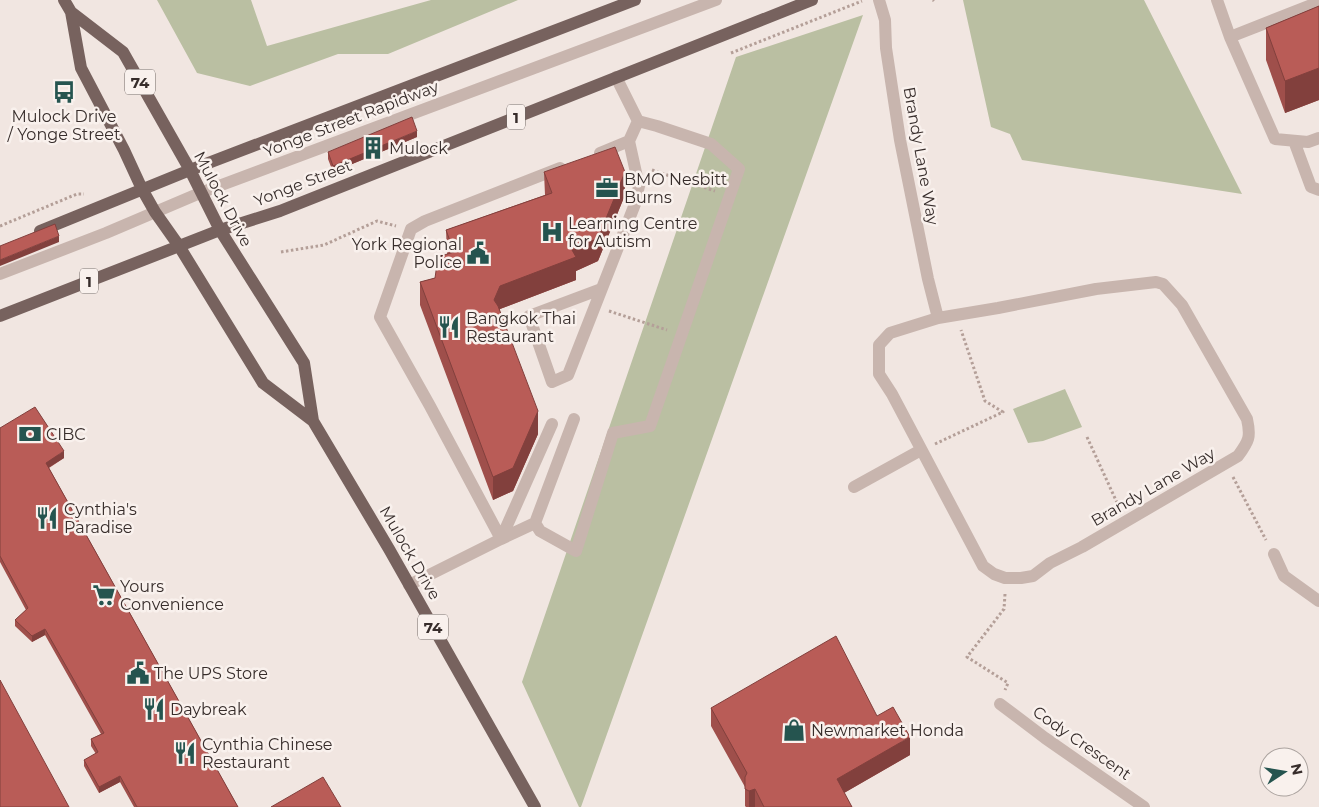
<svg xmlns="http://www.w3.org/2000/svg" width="1319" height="807" viewBox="0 0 1319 807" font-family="Montserrat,sans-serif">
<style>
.green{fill:#babfa2}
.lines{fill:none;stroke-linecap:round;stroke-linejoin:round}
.path{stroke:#b49f98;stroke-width:3;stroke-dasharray:2.5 2.5;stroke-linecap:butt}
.minor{stroke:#c8b5ae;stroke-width:12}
.major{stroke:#77625e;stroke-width:12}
.wall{fill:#9f4f4b}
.shaded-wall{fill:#82403d}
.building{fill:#b95c57;stroke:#82403d}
.labels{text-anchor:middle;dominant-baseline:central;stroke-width:5;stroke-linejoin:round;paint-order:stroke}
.shield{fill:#f9f1ed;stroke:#716865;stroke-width:1}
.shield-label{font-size:15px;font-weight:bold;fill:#372d2b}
.poi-label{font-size:16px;fill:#372d2b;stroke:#f9f1ed;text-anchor:start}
.street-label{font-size:16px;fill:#372d2b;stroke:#f9f1ed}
</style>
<rect width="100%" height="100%" fill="#f1e6e1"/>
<path class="green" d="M157,0H251L267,46L431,0H518L388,54H338L250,86L197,73Z
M963,0H1144L1242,194L1022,160L1010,134L991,127Z
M863,15L581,807H579L522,682L736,57Z
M1065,389L1082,427L1043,441L1028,443L1013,409Z"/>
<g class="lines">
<path class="path" d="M933,0L934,1
M731,53L862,1
M652,170L715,191
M0,226L77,194H84
M281,252L324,245L377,221L396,226
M609,311L667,330
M1087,437L1119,507
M935,444L1003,412L985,401L961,330
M1233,477L1266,540
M1005,594L1004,609L967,657L1008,683L1005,690"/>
<path class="minor" d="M879,0L885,20L886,48L900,140L928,279L938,318
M1217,0L1230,37
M1319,2L1230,37L1275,139L1308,142L1319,138
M1294,141L1311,187L1319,190
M600,153L629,141L638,121L616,77
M0,274L106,233L200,193L716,0
M1156,282L1163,284L1182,305L1247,419C1251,437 1249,441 1238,456L1082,547L1050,563L1033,576L1021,578H1005L994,574L983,566L892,394L879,374V345L890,333L938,318L998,308L1096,289Z
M601,289L529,316L552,382L568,375L635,204L639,186L629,141
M854,487L921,450
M535,523L540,531L576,551L613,433L650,426L739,169L711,144L657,126L638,121
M501,539L535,523L574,419
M501,539L552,424
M1274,554L1284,576L1319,601
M409,585L501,539L430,406L380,317L411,229L425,221L560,168
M1000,704L1045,738L1144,807"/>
<path class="major" d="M64,0L71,12L81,68L124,150L142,189L155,212L179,246L263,383L313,421L389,549L535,807
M71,12L123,52L190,170L220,230L304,363L313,421
M40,231L190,170L635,0
M0,316L220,230L280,211L812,0"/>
</g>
<path class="wall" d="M1319,6V100L1285,113L1266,60V28Z
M417,137L333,172L328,159V152Z
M544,172L625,195L598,261L576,271V280L500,309L499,310L538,434L513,491L493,500L420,305V282L435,278L447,254L446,230L545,195Z
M0,428L64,458L49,468L238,807H134L120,782L99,793L84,766V760L96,754L91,746V739L101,734L45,635L32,642L15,626V620L26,610L0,562Z
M711,708L877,716L910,755L844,793L852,807H746L745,806V787L711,726Z"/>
<path class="shaded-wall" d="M1319,68V100L1285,113V81Z
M417,131V137L333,172V166Z
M625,172V195L598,261L576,271V280L500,309L494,324V300L500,286L572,250Z
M59,236V242L0,266V260Z
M538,411V434L513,491L493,500V477Z
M64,451V458L46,469V463Z
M45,629V635L32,642V636Z
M910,737V755L837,797V779Z
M120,776V782L99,793V787Z
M755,789V807H749V791Z"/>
<path class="building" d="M1319,6V68L1285,81L1266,28Z
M412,117L417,131L333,166L328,152Z
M615,147L625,172L598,238L572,250L576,257L500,286L494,300L498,306L538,411L513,468L493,477L420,282L435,278L438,257L454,252L446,230L552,193L544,172Z
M55,224L59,236L0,260V246Z
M35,407L64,451L46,463L238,807H137L120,776L99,787L84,760L98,752L91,739L104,733L45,629L32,636L15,620L28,608L0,556V428Z
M836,636L877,716L893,707L910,737L837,779L852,807H764L755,789L749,791L745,789V777L747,773L711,708Z
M0,680L69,807H0Z
M323,777L341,807H271Z"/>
<defs>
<symbol id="bus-bare" viewBox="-9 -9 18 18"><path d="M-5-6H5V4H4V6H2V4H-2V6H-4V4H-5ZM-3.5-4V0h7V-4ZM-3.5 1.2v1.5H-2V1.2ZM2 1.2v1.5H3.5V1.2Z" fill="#25544f" stroke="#f9f1ed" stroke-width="2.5" paint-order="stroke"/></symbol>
<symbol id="building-bare" viewBox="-9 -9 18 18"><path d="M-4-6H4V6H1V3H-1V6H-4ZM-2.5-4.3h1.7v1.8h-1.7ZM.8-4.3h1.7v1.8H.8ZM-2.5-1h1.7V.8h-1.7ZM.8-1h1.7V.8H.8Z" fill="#25544f" stroke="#f9f1ed" stroke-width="2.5" paint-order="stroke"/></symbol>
<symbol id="office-bare" viewBox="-9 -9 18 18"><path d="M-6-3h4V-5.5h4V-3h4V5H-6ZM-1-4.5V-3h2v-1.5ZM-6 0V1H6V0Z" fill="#25544f" stroke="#f9f1ed" stroke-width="2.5" paint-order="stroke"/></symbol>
<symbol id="hospital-bare" viewBox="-9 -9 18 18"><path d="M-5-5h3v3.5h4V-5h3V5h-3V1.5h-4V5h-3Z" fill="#25544f" stroke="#f9f1ed" stroke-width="2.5" paint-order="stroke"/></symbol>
<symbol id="civic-bare" viewBox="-9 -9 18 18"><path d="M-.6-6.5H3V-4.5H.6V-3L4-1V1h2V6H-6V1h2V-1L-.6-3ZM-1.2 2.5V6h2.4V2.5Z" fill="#25544f" stroke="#f9f1ed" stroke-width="2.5" paint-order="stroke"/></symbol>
<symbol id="restaurant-bare" viewBox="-9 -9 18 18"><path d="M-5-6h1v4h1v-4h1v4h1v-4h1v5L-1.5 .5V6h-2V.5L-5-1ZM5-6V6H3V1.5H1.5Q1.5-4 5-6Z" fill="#25544f" stroke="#f9f1ed" stroke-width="2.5" paint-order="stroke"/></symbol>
<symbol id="bank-bare" viewBox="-9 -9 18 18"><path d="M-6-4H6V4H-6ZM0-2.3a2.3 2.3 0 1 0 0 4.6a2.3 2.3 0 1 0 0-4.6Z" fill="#25544f" stroke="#f9f1ed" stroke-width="2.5" paint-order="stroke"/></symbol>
<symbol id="supermarket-bare" viewBox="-9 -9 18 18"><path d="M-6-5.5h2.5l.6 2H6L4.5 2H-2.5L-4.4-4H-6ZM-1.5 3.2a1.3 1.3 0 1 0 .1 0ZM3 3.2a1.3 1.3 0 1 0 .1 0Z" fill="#25544f" stroke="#f9f1ed" stroke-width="2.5" paint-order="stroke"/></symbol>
<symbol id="shop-bare" viewBox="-9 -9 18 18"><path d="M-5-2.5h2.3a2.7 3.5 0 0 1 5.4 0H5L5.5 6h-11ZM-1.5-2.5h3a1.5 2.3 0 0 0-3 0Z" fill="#25544f" stroke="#f9f1ed" stroke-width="2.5" paint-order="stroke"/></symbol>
</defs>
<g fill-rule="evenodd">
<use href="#bus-bare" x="48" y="76" width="32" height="32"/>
<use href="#building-bare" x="357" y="132" width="32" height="32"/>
<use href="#office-bare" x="591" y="172" width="32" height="32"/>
<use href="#hospital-bare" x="536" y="216" width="32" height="32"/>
<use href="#civic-bare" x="462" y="237" width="32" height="32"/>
<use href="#restaurant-bare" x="433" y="311" width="32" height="32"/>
<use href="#bank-bare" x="14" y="418" width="32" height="32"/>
<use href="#restaurant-bare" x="31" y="502" width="32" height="32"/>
<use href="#supermarket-bare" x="88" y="579" width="32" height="32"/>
<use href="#civic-bare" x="122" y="657" width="32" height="32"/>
<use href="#restaurant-bare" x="138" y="693" width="32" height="32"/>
<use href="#shop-bare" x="778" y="714" width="32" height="32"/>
<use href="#restaurant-bare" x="169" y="737" width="32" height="32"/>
</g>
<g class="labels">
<g class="shield">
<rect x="125" y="69.5" width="30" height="25" rx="4"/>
<rect x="507" y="104.5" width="18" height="25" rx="4"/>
<rect x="80" y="268.5" width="18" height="25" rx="4"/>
<rect x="418" y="614.5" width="30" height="25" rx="4"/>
</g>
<g class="shield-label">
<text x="140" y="82">74</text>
<text x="516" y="117">1</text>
<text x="89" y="281">1</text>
<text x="433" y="627">74</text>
</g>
<g class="poi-label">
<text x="64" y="116" text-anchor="middle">Mulock Drive<tspan x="64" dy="18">/ Yonge Street</tspan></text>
<text x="389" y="148">Mulock</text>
<text x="624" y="179">BMO Nesbitt<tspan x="624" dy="18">Burns</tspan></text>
<text x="568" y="223">Learning Centre<tspan x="568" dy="18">for Autism</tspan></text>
<text x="462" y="244" text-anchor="end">York Regional<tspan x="462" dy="18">Police</tspan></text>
<text x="466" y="318">Bangkok Thai<tspan x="466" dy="18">Restaurant</tspan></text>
<text x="46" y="434">CIBC</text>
<text x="64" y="509">Cynthia's<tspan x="64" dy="18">Paradise</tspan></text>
<text x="120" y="586">Yours<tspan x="120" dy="18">Convenience</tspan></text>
<text x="154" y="673">The UPS Store</text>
<text x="170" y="709">Daybreak</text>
<text x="811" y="730">Newmarket Honda</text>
<text x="202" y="744">Cynthia Chinese<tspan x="202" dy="18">Restaurant</tspan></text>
</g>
<g class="street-label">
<text transform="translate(351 119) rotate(-21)">Yonge Street Rapidway</text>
<text transform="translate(921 156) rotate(80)">Brandy Lane Way</text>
<text transform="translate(303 183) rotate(-21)">Yonge Street</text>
<text transform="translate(223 199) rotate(62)">Mulock Drive</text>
<text transform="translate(1153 487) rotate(-30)">Brandy Lane Way</text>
<text transform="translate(410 553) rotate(60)">Mulock Drive</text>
<text transform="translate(1082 743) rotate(35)">Cody Crescent</text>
</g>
</g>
<g transform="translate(1284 772) rotate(78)"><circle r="24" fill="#f9f1ed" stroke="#aba39f"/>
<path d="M0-4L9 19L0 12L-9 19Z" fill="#25544f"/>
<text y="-8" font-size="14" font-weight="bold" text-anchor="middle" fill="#372d2b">N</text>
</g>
</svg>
